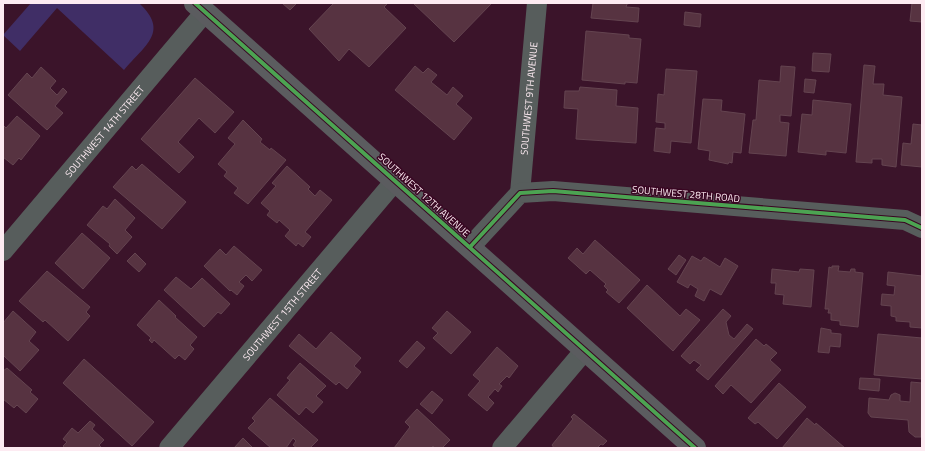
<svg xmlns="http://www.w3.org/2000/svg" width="925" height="451" viewBox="0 0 925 451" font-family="'Titillium Web',sans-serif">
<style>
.green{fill:#402e66}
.building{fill:#573341;stroke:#644450}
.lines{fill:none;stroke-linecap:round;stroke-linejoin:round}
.street{stroke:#575d5c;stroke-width:20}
.secondary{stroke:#5b5c5f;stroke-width:22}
.cycleway-casing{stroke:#390622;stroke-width:6}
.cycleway{stroke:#4ca352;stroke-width:4}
.labels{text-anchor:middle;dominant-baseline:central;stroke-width:3;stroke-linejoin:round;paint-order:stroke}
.street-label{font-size:10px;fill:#fdebf2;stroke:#390622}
</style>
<rect width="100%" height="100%" fill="#3b142a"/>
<path class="green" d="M31,3H139C170,32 145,45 124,70L57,8L20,51L3,35Z"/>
<path class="building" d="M282,3H297L290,10Z
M334,3H388L384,7L406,28L369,67L349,49L339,61L309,29Z
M413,3H490L491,4L454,42Z
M593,3H631L627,4L626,7L639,8L638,22L591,18Z
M912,3H922V22L910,21Z
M685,12L701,14L700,27L684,25Z
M586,31L629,35V38L641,39L637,83L625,82V84L582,80Z
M813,53L831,54L829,72L812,71Z
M864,65L875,66L873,84H884L883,95L902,97L896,167L882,165V159H872V163L856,162Z
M415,66L423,73L428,68L437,75L431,82L447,95L453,87L463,96L456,104L472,118L454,140L395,90Z
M781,66L795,67L791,116L780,115V122L789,123L786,156L749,153L753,120H756L759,80L780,82Z
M41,67L56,81L50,88L57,95L63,88L67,92L55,106L63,113L47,130L8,95L27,73L32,78Z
M666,69L697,71L691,143L671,141L670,153L654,151L656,128L665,129V123L656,122L658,94L664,95Z
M195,78L234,112L215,133L199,118L178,142L194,157L179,173L141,139Z
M805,79L816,80L814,93L804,92Z
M580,87L617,90L616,106L638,108L636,143L576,139L578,109L564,108L565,91H579Z
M703,99L722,100L721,111L745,114L741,153L733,152L732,163L729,162L728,164L709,160L710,151L698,149Z
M813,100L851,104L846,153L826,151V155L798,152L802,114L812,115Z
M17,116L40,136L21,160L19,158L13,165L3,157V125L6,128Z
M243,120L262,139L260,142L270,150L271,148L286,160L248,204L234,193L238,188L224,176L227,172L218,164L235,144L228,138Z
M913,124L922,125V167L901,165L903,143L911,144Z
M142,164L186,202L162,229L113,187L132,166L136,170Z
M287,166L310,187L308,189L315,196L320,190L332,200L305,232L311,237L303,247L298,243L296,246L285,236L290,230L279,220L277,223L267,215L270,211L261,203L276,186L272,183Z
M115,199L135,218L125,230L132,237L117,254L109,246L110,244L87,225L103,206L107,209Z
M82,233L110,258L83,289L55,263Z
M595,240L640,280L619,303L606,292L608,290L604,286L606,284L590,270L586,274L568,258L577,248L583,254Z
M234,246L262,270L252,281L246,275L239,282L244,286L237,295L231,290L230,291L204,266L220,249L226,255Z
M135,253L146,264L139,272L127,261Z
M679,255L686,260L676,275L668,269Z
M692,256L701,261L704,257L720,267L725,258L738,266L721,295L710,289L704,301L695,296L698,289L690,284L688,288L677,282Z
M832,266H839L838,271L850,272L851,269H855V272L863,273L858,327L840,325V321L831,320V313H828L829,309H825L829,267L832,268Z
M772,269L799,272L800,269L814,270L811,307L783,304L784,295L775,294L776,283H771Z
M47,271L90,307L86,312L90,316L68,341L45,320L43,322L19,301Z
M888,272L922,276V328L910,327V322L896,321V317L891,316V306L881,305L882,294L894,295L895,286L887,285Z
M176,277L191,289L202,278L230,304L221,314L218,312L204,327L164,290Z
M647,285L680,316L686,309L700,320L673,351L627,308Z
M159,300L176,316L175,317L197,337L190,345L194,349L185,360L179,355L175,359L154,340L152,343L149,340L151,338L137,325Z
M723,309L731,316L726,322L729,335L734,339L747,324L753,329L708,380L696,370L701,365L694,360L690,364L681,356Z
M13,311L36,332L29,341L39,350L20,371L3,355V323Z
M447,311L471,332L451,354L433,338L438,333L432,328Z
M821,328L831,330V333L841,334L840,347L830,346L829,353L818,352Z
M331,332L361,358L354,366L361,372L347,389L339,382L336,385L289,346L299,334L316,349Z
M878,334L922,338V379L874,375Z
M756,339L764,346L766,344L777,353L770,360L781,370L751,403L731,385L723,394L715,386Z
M417,341L425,348L407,368L399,361Z
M497,347L518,366L509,378L507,376L499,384L502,386L498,392L495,389L488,397L494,403L487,411L468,395L480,381L473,375Z
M84,359L154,422L132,446L63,383Z
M300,363L326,386L316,396L323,402L313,413L306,407L299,415L277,395L290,380L287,378Z
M7,368L32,390L30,392L38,399L26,413L17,405L14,408L3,399V371Z
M860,378L880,379L879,391L859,389Z
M911,382L922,383L921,437H915L909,432L908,420L871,417L868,413L869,398L889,400L891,395L895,393L900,395V401L910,402Z
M779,383L806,407L777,439L758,422L755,424L748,418Z
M432,391L443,400L432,414L420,404Z
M270,398L318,440L310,448H297L293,445L296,441L293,438L286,448H271L248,428L255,421L252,418Z
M417,409L450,440L442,448H435L433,446L431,448H394L410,427L405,422Z
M574,414L607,441L603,445L601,444L597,448H554L552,445L573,419L571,417Z
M807,418L815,425L816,423L845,448H782Z
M90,421L95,425L92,429L104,440L99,445L102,448H65L63,446L67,442L63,439L72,428L78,433Z
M243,438L253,448H234Z"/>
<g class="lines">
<g class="street">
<path id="s1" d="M520,193L537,3"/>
<path d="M470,247L520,193L553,191L905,220L922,228"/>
<path id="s2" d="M3,251L205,12"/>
<path id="s3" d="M169,448L395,181"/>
<path d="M502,448L585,350"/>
</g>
<path class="secondary" d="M195,3L695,448"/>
<defs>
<path id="cycleway" d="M195,3L695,448
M470,247L520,193L553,191L905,220L922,228"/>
</defs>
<use href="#cycleway" class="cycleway-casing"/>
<use href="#cycleway" class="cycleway"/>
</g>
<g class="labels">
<g class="street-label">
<text stroke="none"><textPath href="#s1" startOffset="95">SOUTHWEST 9TH AVENUE</textPath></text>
<text stroke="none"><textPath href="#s2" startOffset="157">SOUTHWEST 14TH STREET</textPath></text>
<text transform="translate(686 194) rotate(5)">SOUTHWEST 28TH ROAD</text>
<text transform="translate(424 195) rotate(42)">SOUTHWEST 12TH AVENUE</text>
<text stroke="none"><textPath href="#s3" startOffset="175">SOUTHWEST 15TH STREET</textPath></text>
</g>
</g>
<rect width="925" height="451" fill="none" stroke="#fdebf2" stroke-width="8"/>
</svg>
